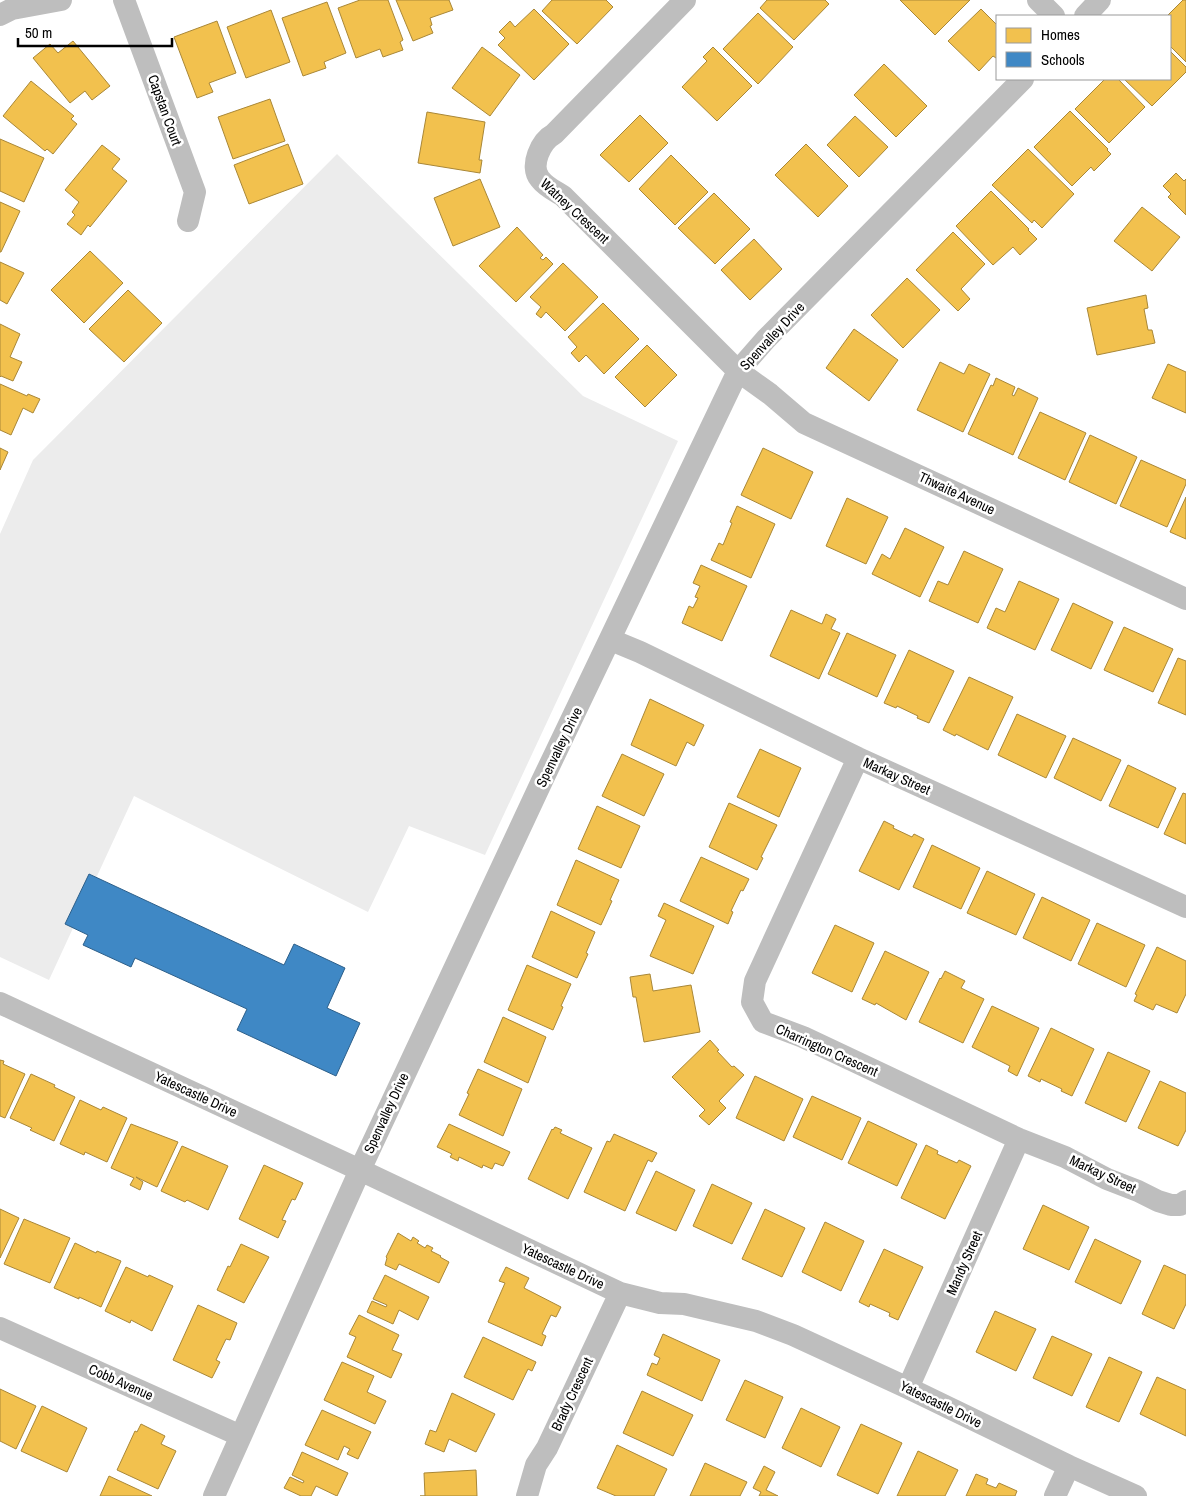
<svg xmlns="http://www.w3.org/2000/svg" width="1186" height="1496" viewBox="0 0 1186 1496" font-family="'Archivo Narrow',sans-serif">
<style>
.green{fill:#ececec}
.homes{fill:#f2c14e;stroke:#a98737}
.schools{fill:#3f88c5;stroke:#2c5f8a}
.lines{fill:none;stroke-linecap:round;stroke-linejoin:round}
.minor{stroke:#bebebe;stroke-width:22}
.labels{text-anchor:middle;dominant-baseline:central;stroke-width:5;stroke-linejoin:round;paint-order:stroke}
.street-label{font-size:14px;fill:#000;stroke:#fff}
</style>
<rect width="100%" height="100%" fill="#fff"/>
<path class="green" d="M337,154L583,396L678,441L485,855L409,826L368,912L134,796L49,980L0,957V534L33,460Z"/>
<path class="homes" d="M360,0H388L403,40L400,42L403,50L383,57L380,49L356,58L338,8Z
M396,0H449L453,10L430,18L432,25L430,26L433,33L413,41Z
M552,0H606L613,7L577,44L542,11Z
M767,0H825L829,4L794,40L760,8Z
M900,0H970L935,35Z
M1183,0H1186V62L1170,46V16H1167Z
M327,2L346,53L324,62L326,68L303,76L282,18Z
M534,9L569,44L534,80L498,45L505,38L499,32L510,21L515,27Z
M981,9L997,25V57L996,58L993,56L979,71L948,41Z
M271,10L290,62L246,78L227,27Z
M758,13L793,47L758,84L723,49Z
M217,21L236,73L209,83L213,92L197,98L174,37Z
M73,41L110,86L92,100L85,91L70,103L33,58L50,44L58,53Z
M482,47L520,75L490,116L452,88Z
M713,47L752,86L717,121L682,87L707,61L703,57Z
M1170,51L1186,67V72L1152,106L1124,79H1170Z
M884,64L927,106L896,137L854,95Z
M1105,79H1118L1145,107L1109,143L1075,109Z
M31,81L74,116L71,119L77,124L53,154L47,149L45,151L3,116Z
M270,99L285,141L233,159L218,117Z
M1070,111L1108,149L1107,150L1111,154L1094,171L1091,167L1072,186L1034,147Z
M427,112L485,122L479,160H482L480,173L418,163Z
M640,115L668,143L629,182L600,155Z
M855,116L888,147L859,177L827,145Z
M0,139L44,158L24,202L0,191Z
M288,144L303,184L249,204L234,165Z
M806,144L848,186L818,217L775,175Z
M102,145L120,159L112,169L127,181L90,227L88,225L81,235L67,224L75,215L72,212L79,202L65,190Z
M1028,149L1074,194L1042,228L1034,220L1032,223L992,185Z
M671,155L708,192L675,225L639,189Z
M1176,173L1184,181L1186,179V215L1168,197L1171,194L1163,186Z
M480,179L500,227L453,246L434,198Z
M991,191L1029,229L1028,230L1037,239L1020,255L1013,247L993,265L956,226Z
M714,193L750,229L715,264L678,228Z
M0,202L20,211L1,252H0Z
M1142,207L1180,237L1152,271L1114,241Z
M517,227L543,255L540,258L543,260L546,257L553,264L516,302L479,266Z
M953,232L985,264L961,289L970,299L958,311L916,270Z
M754,239L782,269L750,300L721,270Z
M90,251L123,283L84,323L51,290Z
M0,262L24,273L7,304L0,300Z
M563,263L598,297L565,331L546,312L541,318L536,314L541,307L530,297Z
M907,278L940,310L903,348L871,315Z
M128,290L162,323L124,362L89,329Z
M1146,295L1148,308L1144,309L1148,330H1152L1155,343L1097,355L1087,308Z
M603,303L639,339L604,374L586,355L579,362L571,353L577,347L568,337Z
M0,324L20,334L10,357L22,362L13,381L1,376L0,377Z
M854,329L898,360L869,401L826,368Z
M647,345L677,375L645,407L615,377Z
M940,362L964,374L969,364L990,374L963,432L917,410Z
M1168,364L1186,372V413L1152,398Z
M996,378L1015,387L1012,395L1014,396L1018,388L1038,398L1013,455L968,434L991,385L993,386Z
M0,384L27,396L28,394L40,399L33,413L23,408L11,435L0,430Z
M1040,412L1086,433L1065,480L1018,458Z
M1090,435L1137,457L1116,504L1069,482Z
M0,448L8,452L0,470Z
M763,448L813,472L791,519L741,495Z
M1141,460L1186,480V484L1167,527L1120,506Z
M1186,497V539L1170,532Z
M847,498L888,517L866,564L826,546Z
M737,506L775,524L751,578L711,560L719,543L723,545L732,523L730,522Z
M905,528L944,547L920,597L872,574L882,554L890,559Z
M964,551L1003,569L978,623L929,601L938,581L948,585Z
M701,565L747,586L722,641L682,623L689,606L693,608L698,598L695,597L700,586L693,583Z
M1019,581L1059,599L1035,650L987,628L996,608L1005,612Z
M1073,603L1113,622L1091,669L1051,650Z
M791,610L822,624L826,614L836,619L831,629L840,633L819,679L770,656Z
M1124,627L1173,649L1153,692L1104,670Z
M847,633L896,655L877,697L828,674Z
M909,650L954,671L929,723L917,718L918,716L897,706L896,708L884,703Z
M1178,658L1186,661V715L1158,703Z
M969,677L1013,697L988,750L956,734L955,736L943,730Z
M650,699L704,725L694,746L687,742L676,766L631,745Z
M1017,714L1066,736L1046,778L998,755Z
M1073,738L1121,760L1101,801L1054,778Z
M760,749L801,768L779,817L737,797Z
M622,754L664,774L644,816L602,796Z
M1128,765L1176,788L1158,828L1109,806Z
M1183,793L1186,794V844L1164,834Z
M729,803L777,825L761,857L763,858L757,870L709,847Z
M597,806L640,826L621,868L578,849Z
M884,821L894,826L893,828L912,837L914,834L924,839L899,890L859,871Z
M932,845L980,868L961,909L913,887Z
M701,857L749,879L743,891L741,890L731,911L733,912L728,924L680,901Z
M576,860L619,880L610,900L612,901L601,925L557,905Z
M987,871L1035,894L1016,935L967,913Z
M1042,897L1090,920L1071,961L1023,938Z
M664,903L714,926L693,974L650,956L666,920L658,916Z
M551,911L595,932L586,953L588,954L577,978L532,957Z
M1097,923L1145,945L1126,987L1078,964Z
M835,925L874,943L852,992L812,973Z
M1157,947L1186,961V994L1177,1013L1156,1004L1153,1010L1134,1001L1137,995L1135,994Z
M885,951L929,972L906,1020L876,1003L875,1005L862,999Z
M527,965L571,984L561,1006L563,1007L553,1030L508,1010Z
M945,971L965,981L961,988L984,999L963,1043L919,1022L940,978L941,979Z
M650,974L653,991L691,985L700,1032L644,1042L636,997H633L630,977Z
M992,1006L1039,1028L1017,1076L1008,1071L1010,1066L972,1047Z
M503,1017L546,1037L528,1083L484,1062Z
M1051,1028L1094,1049L1072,1096L1061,1091L1062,1089L1041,1079L1040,1082L1028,1076Z
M710,1040L719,1050L717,1051L732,1067L734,1066L744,1075L719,1101L726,1108L709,1125L699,1116L705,1110L672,1077Z
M1108,1052L1150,1071L1126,1122L1085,1103Z
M0,1060L4,1061L3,1064L25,1074L5,1118L0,1116Z
M478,1069L522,1089L503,1136L459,1115L469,1094L467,1093Z
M31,1074L55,1085L54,1087L75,1097L54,1141L30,1130L32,1128L10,1118Z
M755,1076L803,1099L784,1141L736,1118Z
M1160,1081L1186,1093V1130L1178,1146L1138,1128Z
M812,1096L861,1118L842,1160L793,1137Z
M80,1100L101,1110L103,1107L127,1118L107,1162L85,1152L84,1155L60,1144Z
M868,1121L917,1144L897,1186L848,1163Z
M131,1124L178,1142L157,1187L136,1177L143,1182L140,1190L130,1185L134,1178L111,1168Z
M449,1124L510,1152L503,1166L495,1163L492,1169L483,1165L482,1168L459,1157L458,1161L450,1157L452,1154L437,1147Z
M555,1127L562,1130L560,1133L592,1148L568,1199L528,1179L552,1129L553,1130Z
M614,1134L657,1153L652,1162L648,1160L625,1211L584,1192L607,1141L610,1142Z
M926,1145L938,1151L937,1154L957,1163L959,1160L971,1166L945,1219L901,1198Z
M182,1146L228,1166L208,1210L187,1200L185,1202L161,1191Z
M264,1165L303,1183L295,1200L292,1199L282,1220L286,1221L278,1238L239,1219Z
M656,1171L695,1190L676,1231L636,1213Z
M712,1184L752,1203L732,1244L693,1226Z
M1043,1205L1089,1227L1069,1270L1023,1249Z
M0,1209L19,1218L0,1258Z
M765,1209L805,1228L782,1277L742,1259Z
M24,1219L70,1238L50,1283L4,1264Z
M825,1222L864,1241L841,1291L802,1272Z
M398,1233L411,1241L413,1237L419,1241L417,1243L425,1248L427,1245L433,1248L431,1251L441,1256L440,1257L449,1262L439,1283L399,1264L396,1270L385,1265L387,1258L386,1257Z
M1095,1239L1141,1261L1121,1304L1075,1282Z
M75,1243L96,1253L97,1251L121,1261L101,1307L79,1297V1299L54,1288Z
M241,1244L269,1257L244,1303L217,1290L228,1266L230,1267Z
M884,1249L923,1267L898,1320L889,1316L890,1313L870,1304L869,1307L859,1302Z
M1164,1265L1186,1275V1304L1174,1329L1142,1314Z
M126,1267L148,1277L149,1275L173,1286L152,1331L131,1320L130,1323L105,1311Z
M506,1267L529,1278L524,1288L561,1307L556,1317L551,1315L542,1334L546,1336L542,1346L488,1322L505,1283L499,1281Z
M385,1275L429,1297L418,1320L399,1310L393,1324L367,1312L372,1301L386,1307L387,1305L373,1299Z
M198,1305L237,1323L230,1340L226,1339L216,1360L220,1362L212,1378L173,1360Z
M995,1311L1036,1329L1016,1371L976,1352Z
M359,1315L399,1335L392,1350L402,1354L391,1378L347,1357L356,1337L349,1334Z
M663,1334L720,1360L702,1401L647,1375L652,1363L657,1365L660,1358L654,1355Z
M1052,1336L1092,1354L1072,1396L1033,1378Z
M483,1337L536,1362L532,1371L528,1369L513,1400L464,1377Z
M1109,1357L1142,1372L1119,1422L1086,1407Z
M342,1362L374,1376L367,1392L386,1401L375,1424L324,1400Z
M1157,1377L1186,1390V1436L1140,1414Z
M745,1380L783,1397L765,1438L726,1420Z
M0,1389L36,1406L16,1449L0,1441Z
M642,1391L693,1415L673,1456L623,1433Z
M452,1393L495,1414L476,1452L449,1439L444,1452L425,1444L430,1430L436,1432Z
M42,1406L87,1428L67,1472L21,1451Z
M801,1408L840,1427L821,1467L782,1448Z
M322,1410L371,1432L358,1459L347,1454L350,1449L344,1446L338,1460L305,1445Z
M141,1424L165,1436L161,1444L176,1451L158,1489L117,1470L135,1431L137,1432Z
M861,1424L902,1443L878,1494L837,1475Z
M617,1445L667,1469L654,1496H616L597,1488Z
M918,1451L958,1470L945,1496H897Z
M302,1452L348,1473L337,1496L316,1486L311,1496H301L284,1488L290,1477L303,1483L304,1481L292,1475Z
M705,1463L747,1482L740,1496H690Z
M764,1466L775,1472L766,1490L778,1496H759L761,1492L753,1488Z
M476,1470L477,1496H420H425L424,1473Z
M976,1474L988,1479L986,1484L996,1488L999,1483L1017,1491L1015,1496H966Z
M109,1476L152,1496H100Z"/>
<path class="schools" d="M89,874L284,965L294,944L345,968L327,1008L360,1023L336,1076L237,1030L247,1009L135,958L131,967L83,945L88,935L65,924Z"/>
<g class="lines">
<path class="minor" d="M124,0L195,192L188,221
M685,0L554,134C541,141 529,166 540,179C546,187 555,191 563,196L738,371L770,394L804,423L1186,599
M1038,0L1054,16
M0,15L12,9L61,0
M1085,16L1100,0
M611,640L640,652L858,758L1186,907
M858,758L755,981L752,1002L763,1022L803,1037L1019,1139L1065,1157L1107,1179L1138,1191L1158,1201L1171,1205H1180L1186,1201
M0,1003L360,1170L620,1293L660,1303L684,1304L756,1321L793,1335L908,1388L1069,1466L1136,1496
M0,1328L241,1436
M908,1388L1019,1139
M214,1496L360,1170L542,781L738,371L766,339L1023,79
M527,1496L536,1465L547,1448L620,1293
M1055,1496L1069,1466"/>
</g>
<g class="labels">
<g class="street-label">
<text transform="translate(165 110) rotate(70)">Capstan Court</text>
<text transform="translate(575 211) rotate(43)">Watney Crescent</text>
<text transform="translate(772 336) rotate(-47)">Spenvalley Drive</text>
<text transform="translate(957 493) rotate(25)">Thwaite Avenue</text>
<text transform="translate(559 747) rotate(-64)">Spenvalley Drive</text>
<text transform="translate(897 776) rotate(24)">Markay Street</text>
<text transform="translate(827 1050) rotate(24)">Charrington Crescent</text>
<text transform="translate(196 1094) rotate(25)">Yatescastle Drive</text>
<text transform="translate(386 1113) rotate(-65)">Spenvalley Drive</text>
<text transform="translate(1103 1174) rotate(25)">Markay Street</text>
<text transform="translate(964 1263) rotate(-66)">Mandy Street</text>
<text transform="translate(563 1266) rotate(25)">Yatescastle Drive</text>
<text transform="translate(121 1382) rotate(24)">Cobb Avenue</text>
<text transform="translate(572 1394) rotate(-65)">Brady Crescent</text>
<text transform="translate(941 1404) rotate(26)">Yatescastle Drive</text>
</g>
</g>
<rect x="996" y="15" width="175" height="65" fill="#ffffff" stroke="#999999"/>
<rect x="1006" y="28" width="25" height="15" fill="#f2c14e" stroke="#999999"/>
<text x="1041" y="40" font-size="15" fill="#000000">Homes</text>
<rect x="1006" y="52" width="25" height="15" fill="#3f88c5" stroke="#999999"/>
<text x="1041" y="65" font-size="15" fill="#000000">Schools</text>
<path d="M18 38v8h154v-8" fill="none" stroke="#000000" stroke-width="2.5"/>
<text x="25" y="38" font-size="15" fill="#000000" stroke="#ffffff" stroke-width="4" paint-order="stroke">50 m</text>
</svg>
